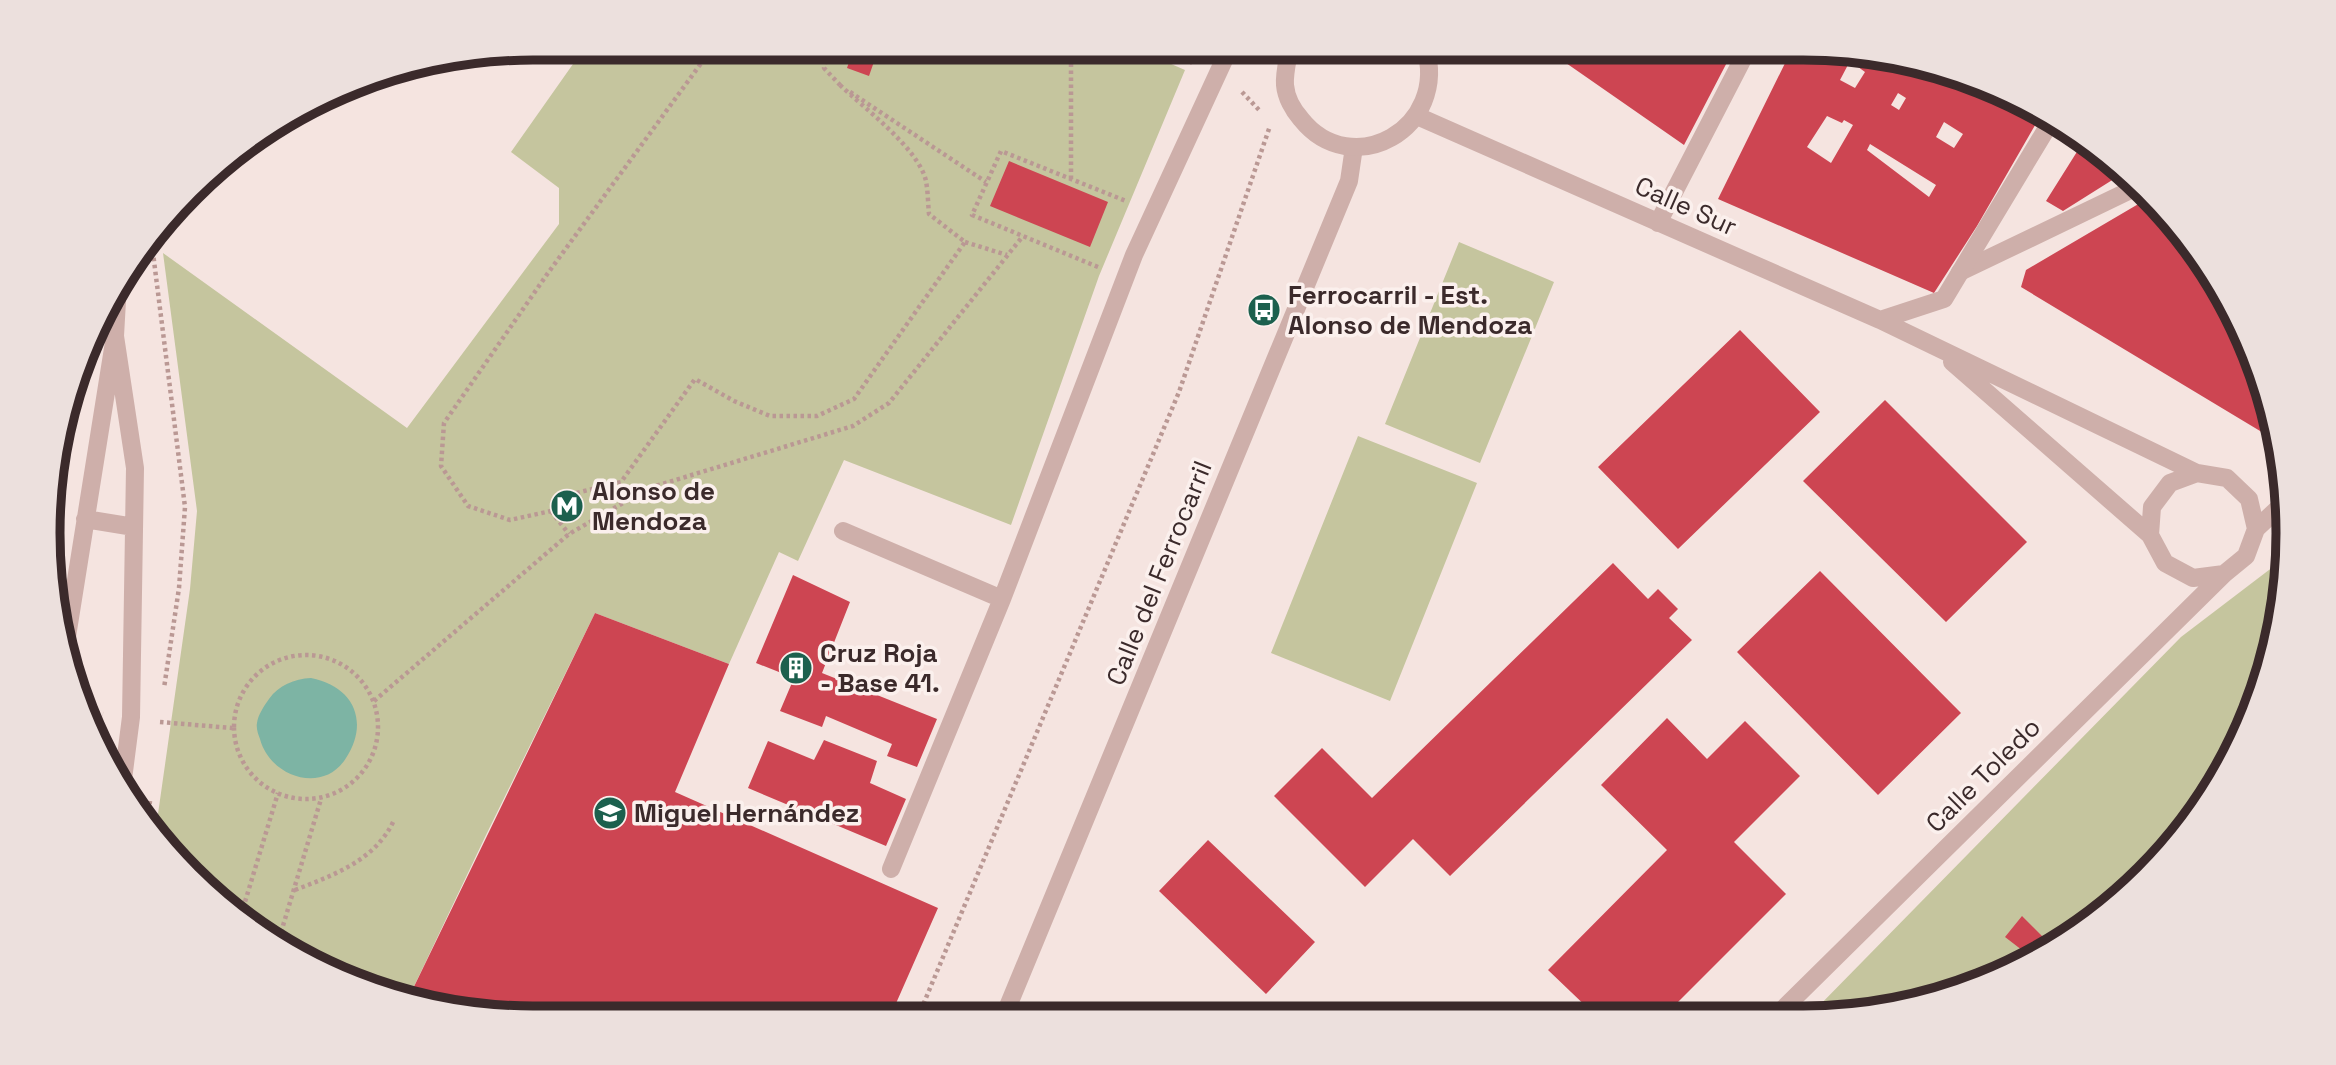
<svg xmlns="http://www.w3.org/2000/svg" width="2336" height="1065" viewBox="0 0 2336 1065" font-family="'Space Grotesk',sans-serif">
<style>
.green{fill:#c5c59e}
.water{fill:#7db4a4}
.building{fill:#cd4552;fill-rule:evenodd}
.lines{fill:none;stroke-linecap:round;stroke-linejoin:round}
.path{stroke:#ba9894;stroke-width:4.5;stroke-dasharray:3.5 3.5;stroke-linecap:butt}
.service{stroke:#ceafaa;stroke-width:18}
.pedestrian{stroke:#ceafaa;stroke-width:18}
.minor{stroke:#ceafaa;stroke-width:18}
.tertiary{stroke:#ceafaa;stroke-width:18}
.labels{text-anchor:middle;dominant-baseline:central;stroke-width:7;stroke-linejoin:round;paint-order:stroke}
.street-label{font-size:26px;fill:#3b2a2b;stroke:#fbf0ed}
.poi-label{font-size:26px;font-weight:bold;fill:#3b2a2b;stroke:#fbf0ed;text-anchor:start}
.rim{fill:none;stroke:#3b2a2b;stroke-width:9}
</style>
<rect width="100%" height="100%" fill="#f5e4e0"/>
<path class="green" d="M585,47H1132L1185,70L1099,276L1011,525L844,460L798,561L779,552L729,664L595,613L486,835L408,999L347,981L213,898L156,828L190,589L197,511L163,253L407,428L559,224V188L511,152Z
M1459,242L1554,282L1480,463L1385,424Z
M1358,436L1477,483L1390,701L1271,653Z
M2286,557L2279,627L2252,718L2189,828L2099,917L1990,981L1867,1014H1811L2181,637Z"/>
<path class="water" d="M311,678C353,686 370,721 346,758C323,795 270,777 260,739C258,734 256,728 257,723C258,715 264,706 269,699C279,685 294,679 311,678Z"/>
<path class="building" d="M854,47L877,53L869,76L847,68Z
M1543,47H1735L1684,145Z
M1793,47L1898,57L1989,84L2042,113L1977,226L1934,293L1718,199ZM1850,61L1865,72L1855,88L1840,80ZM1898,93L1906,98L1899,110L1891,105ZM1827,116L1842,123L1844,120L1853,125L1831,163L1807,147ZM1944,122L1963,134L1954,148L1936,137ZM1870,144L1936,185L1929,197L1867,150Z
M2085,139L2125,172L2063,211L2046,201Z
M1009,161L1108,202L1090,247L990,206Z
M2152,196L2207,263L2252,346L2280,443L2021,287L2026,270Z
M1740,330L1820,412L1678,549L1598,467Z
M1885,400L2027,542L1946,622L1803,481Z
M1613,563L1648,599L1658,589L1678,609L1669,618L1692,640L1450,876L1413,839L1365,887L1274,796L1322,748L1372,798Z
M1820,571L1961,713L1878,795L1737,652Z
M793,575L850,602L822,673L937,719L917,767L887,756L892,744L826,716L822,727L780,711L794,678L756,663Z
M595,613L729,664L675,792L938,908L890,1017L532,1018L438,1008L408,999Z
M1667,718L1707,759L1745,721L1800,776L1734,842L1786,894L1666,1014H1594L1548,970L1667,850L1601,785Z
M824,740L877,761L870,783L906,799L886,846L748,788L768,741L814,760Z
M1208,840L1315,942L1266,994L1159,891Z
M2022,916L2051,945L2031,957L2005,937Z"/>
<g class="lines">
<path class="path" d="M713,47L548,273L444,423L441,466L468,506L510,520L551,511L568,495L621,482L695,379L734,401L770,416H817L854,399L965,242L929,214C928,204 928,192 926,181C919,149 864,108 840,85
M829,47L824,68L840,85
M1157,47L1193,63
M850,92L986,182
M1242,92L1260,111
M1071,179V47
M155,237L153,253L185,507L179,588L164,688
M965,242L1007,255
M1098,267L972,215L1001,151L1126,201
M50,507L59,438
M551,511L569,534
M234 727a72 72 0 1 1 144 0a72 72 0 1 1-144 0Z
M374,701L569,534L649,488L853,426L889,403L1023,236
M89,712L103,714
M160,722L232,728
M148,818L150,801
M295,890C334,875 376,860 394,820
M241,915L278,793
M279,939L321,799
M918,1017L1179,392L1270,126"/>
<path class="service" d="M843,531L1002,599
M891,869L1002,599L1134,255L1230,47"/>
<path class="pedestrian" d="M1960,272L2141,185"/>
<path class="minor" d="M1417,116L1880,320L2197,473
M1658,223L1749,47
M1880,320L1944,299L2053,118
M115,336L135,468L131,717L122,787
M1952,362L2150,535
M85,519L134,527
M2256,529L2286,501
M65,649L115,336L118,283
M1778,1014L2224,574L2246,556L2256,529L2249,499L2227,478L2197,473L2170,483L2152,507L2150,535L2165,563L2193,578L2224,574
M1004,1016L1349,181L1354,147"/>
<path class="tertiary" d="M1290,47C1288,59 1284,73 1285,85C1286,97 1293,110 1301,119C1352,183 1450,128 1425,47"/>
</g>
<defs>
<symbol id="bus-disc" viewBox="-11 -11 22 22"><circle r="9.5" fill="#1c604e" stroke="#fbf0ed"/><path d="M-5-6H5V4H4V6H2V4H-2V6H-4V4H-5ZM-3.5-4V0h7V-4ZM-3.5 1.2v1.5H-2V1.2ZM2 1.2v1.5H3.5V1.2Z" fill="#fff"/></symbol>
<symbol id="metro-disc" viewBox="-11 -11 22 22"><circle r="9.5" fill="#1c604e" stroke="#fbf0ed"/><path d="M-5.5 5V-5H-3L0 0L3-5H5.5V5H3V-.5L0 4L-3-.5V5Z" fill="#fff"/></symbol>
<symbol id="building-disc" viewBox="-11 -11 22 22"><circle r="9.5" fill="#1c604e" stroke="#fbf0ed"/><path d="M-4-6H4V6H1V3H-1V6H-4ZM-2.5-4.3h1.7v1.8h-1.7ZM.8-4.3h1.7v1.8H.8ZM-2.5-1h1.7V.8h-1.7ZM.8-1h1.7V.8H.8Z" fill="#fff"/></symbol>
<symbol id="school-disc" viewBox="-11 -11 22 22"><circle r="9.5" fill="#1c604e" stroke="#fbf0ed"/><path d="M0-5L7-2L0 1L-7-2ZM-4 1L0 2.5L4 1V4Q0 6-4 4Z" fill="#fff"/></symbol>
</defs>
<g fill-rule="evenodd">
<use href="#bus-disc" x="1245" y="291" width="38" height="38"/>
<use href="#metro-disc" x="548" y="487" width="38" height="38"/>
<use href="#building-disc" x="777" y="649" width="38" height="38"/>
<use href="#school-disc" x="591" y="794" width="38" height="38"/>
</g>
<g class="labels">
<g class="street-label">
<text transform="translate(1686 206) rotate(24)">Calle Sur</text>
<text transform="translate(1159 573) rotate(-68)">Calle del Ferrocarril</text>
<text transform="translate(1983 775) rotate(-45)">Calle Toledo</text>
</g>
<g class="poi-label">
<text x="1288" y="295">Ferrocarril - Est.<tspan x="1288" dy="30">Alonso de Mendoza</tspan></text>
<text x="592" y="491">Alonso de<tspan x="592" dy="30">Mendoza</tspan></text>
<text x="820" y="653">Cruz Roja<tspan x="820" dy="30">- Base 41.</tspan></text>
<text x="634" y="813">Miguel Hernández</text>
</g>
</g>
<path d="M0 0H2336V1065H0ZM533 60H1803A473 473 0 0 1 2276 533V533A473 473 0 0 1 1803 1006H533A473 473 0 0 1 60 533V533A473 473 0 0 1 533 60Z" fill="#ece0dd" fill-rule="evenodd"/>
<path class="rim" d="M533 60H1803A473 473 0 0 1 2276 533V533A473 473 0 0 1 1803 1006H533A473 473 0 0 1 60 533V533A473 473 0 0 1 533 60Z"/>
</svg>
